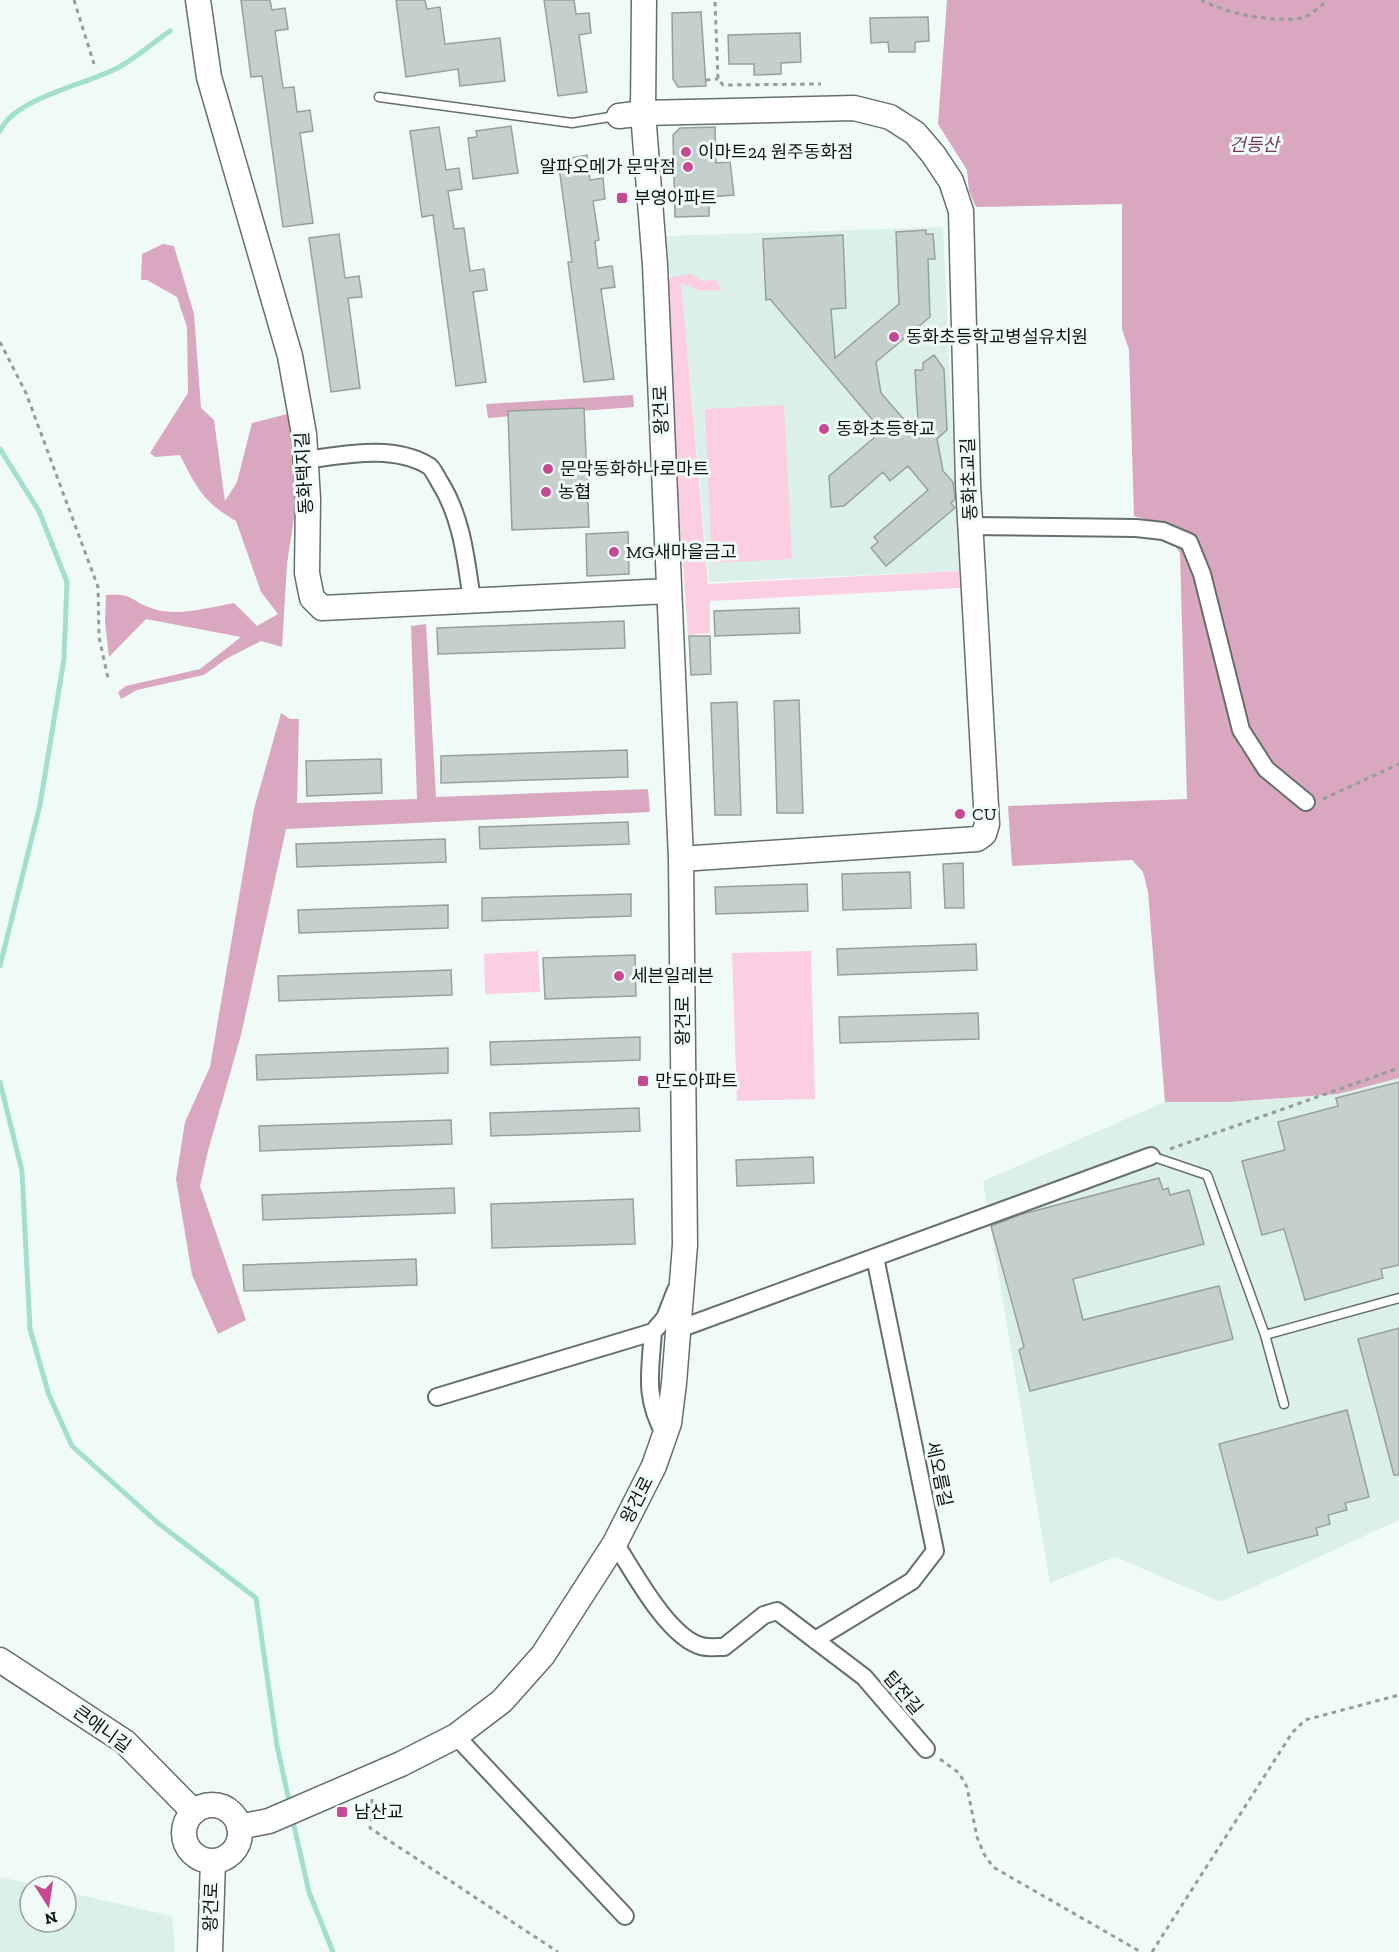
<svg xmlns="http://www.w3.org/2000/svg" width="1399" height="1952" viewBox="0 0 1399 1952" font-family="'Zilla Slab','Noto Sans KR',serif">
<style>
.built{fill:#dcf0ea}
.green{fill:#fbcee4}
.forest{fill:#daa7c1}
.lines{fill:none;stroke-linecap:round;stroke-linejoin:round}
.stream{stroke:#a2dfcd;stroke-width:5}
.building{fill:#c5d0cc;stroke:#96a19d;stroke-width:1.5}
.lane-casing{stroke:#656f6c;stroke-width:11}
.street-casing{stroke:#656f6c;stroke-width:20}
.secondary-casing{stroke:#656f6c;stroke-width:27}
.path{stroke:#959d9b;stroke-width:3;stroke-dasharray:4.5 4.5;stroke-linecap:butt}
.lane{stroke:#fff;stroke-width:8}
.street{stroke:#fff;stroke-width:16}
.secondary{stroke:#fff;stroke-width:24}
.poi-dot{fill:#c74893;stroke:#f0fbf8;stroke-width:2}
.labels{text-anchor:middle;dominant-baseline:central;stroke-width:6;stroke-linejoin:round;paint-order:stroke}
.park-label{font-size:18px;font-style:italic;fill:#76385b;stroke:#f0fbf8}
.poi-label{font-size:18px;fill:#101413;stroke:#f0fbf8;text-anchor:start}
.street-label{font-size:18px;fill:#101413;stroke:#f0fbf8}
</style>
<rect width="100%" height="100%" fill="#f0fbf8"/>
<path class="built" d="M943,227L959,571L709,582L681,287L670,276L666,236Z
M1399,1078V1520L1221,1602L1115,1557L1050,1583L983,1181L1165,1102H1229L1338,1094Z
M0,1877L42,1886H30V1922H66V1892L172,1916L175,1952H0Z"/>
<path class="green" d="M691,274L702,281L716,280L722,290L701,291L681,283L708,584L959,571L960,588L710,601V633L688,635L663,284L672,277Z
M784,405L792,559L712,563L705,409Z
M538,951L540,992L485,994L484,954Z
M811,951L815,1099L737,1101L732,953Z"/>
<path class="forest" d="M947,0H1399V1078L1338,1094L1229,1102H1165L1148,892L1143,872L1132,860L1012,866L1008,806L1187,799L1180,553L1170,538L1185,547L1193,568L1220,682L1240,748L1263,773L1308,807L1316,802L1273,762L1250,732L1189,536L1182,530L1134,516L1129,350L1122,329V204L976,207L969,191L967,170L938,124Z
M163,244L174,246L194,314L201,408L214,420L225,501L237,482L252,423L295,412L297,456L296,505L287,564L282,647L261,641L226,659L204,675L137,690L121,699L118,692L126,686L200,669L241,637L146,619L109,657L105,622L106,595C136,593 130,602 154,609C178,617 210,607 234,603L257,626L278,614L261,592L236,521C204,503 196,487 180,455L155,457L150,453L188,393L187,327L177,297L147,280H141L142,254Z
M633,395L634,407L488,418L486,404Z
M426,624L436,797L648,789L650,812L286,829L241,1035L208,1151L200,1186L246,1320L218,1334L192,1275L176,1179L185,1122L210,1067L254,809L281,713L290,719H299L297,803L417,799L411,626Z"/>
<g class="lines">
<path class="stream" d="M0,131C15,97 88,85 121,66C138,56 154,42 170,31
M0,449L39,511L67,582L64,659L40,805L0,966
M0,1082L22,1171L30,1329L49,1395L72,1446L158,1523L256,1598L277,1746L290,1805
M292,1817L309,1892L333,1952"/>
</g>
<path class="building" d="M241,0H270L272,10L285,8L288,29L275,31L283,88L294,87L297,112L310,110L313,131L300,133L313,223L283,227L262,76L251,77Z
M396,0H425L427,9L440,7L445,44L500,38L505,81L460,86L458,69L406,77Z
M544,0H574L576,14L589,13L591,33L579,35L587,92L558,96Z
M701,12L706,86L678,87L673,79L672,13Z
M928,17L929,41L915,42V52H889L888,42L871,43L870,18Z
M800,33L801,62L781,63V74L754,75V64H729L728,35Z
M511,126L518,173L473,179L468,138L477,137L476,131Z
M439,127L446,170L459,168L462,189L448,191L454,229L464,228L470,271L484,269L487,290L473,292L486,382L456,386L433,215L422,217L410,131Z
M715,127L716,163L730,162L734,195L709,197V216L675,217L673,135L680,128Z
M587,155L590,180L603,178L605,199L593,201L599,240L595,241L598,268L612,266L615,287L601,289L614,379L584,382L568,262H572L558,160Z
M926,230V234H933L935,259H928L930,317L876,362L881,393L919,437L915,370H923V363L934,355L944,369L947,430L937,439L943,471L953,482L955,499L951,503L955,508L886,566L871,548L878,542L874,537L928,490L908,466L890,481L883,472L844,506L831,507L829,476L882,431L770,299L766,300L763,239L843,235L846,308L831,309L835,358L899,304L896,232Z
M339,234L345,278L359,276L362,297L348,298L360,388L331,392L309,238Z
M584,408L589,527L512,530L508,411Z
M628,532L629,574L587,576L586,534Z
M799,608L800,633L715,636L714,611Z
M624,621L625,648L438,654L437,628Z
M689,636H710L711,674L691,675Z
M799,700L803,813H777L774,701Z
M737,702L741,815H715L711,703Z
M627,750L628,777L441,783V756Z
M381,759L382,793L307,796L306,761Z
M628,822L629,844L480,849L479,827Z
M445,839L446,862L297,867L296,844Z
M963,863L964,908H945L943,864Z
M910,872L911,908L843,910L842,874Z
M807,884L808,911L716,914L715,887Z
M631,894V916L482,921V898Z
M448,905V928L299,933L298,910Z
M976,944L977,970L838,975L837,949Z
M635,955L636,996L545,999L543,958Z
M451,970L452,995L279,1001L278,976Z
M978,1013L979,1039L840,1043L839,1017Z
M640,1037V1060L491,1065L490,1042Z
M448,1048V1073L257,1080L256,1055Z
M1399,1082V1265L1381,1269L1383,1278L1305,1300L1284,1229L1262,1235L1242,1161L1285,1150L1278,1122L1338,1106L1336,1098Z
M639,1108L640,1131L491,1136L490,1113Z
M451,1120L452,1144L260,1151L259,1126Z
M813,1157L814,1183L737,1186L736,1160Z
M1159,1178L1163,1190L1168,1188L1170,1195L1189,1190L1204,1244L1073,1279L1083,1320L1219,1286L1233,1339L1030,1391L1019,1350L1024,1347L991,1226L1019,1215Z
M454,1188L455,1213L263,1220L262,1195Z
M633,1199L635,1244L492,1248L491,1204Z
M416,1259L417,1285L244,1291L243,1265Z
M1399,1328V1475H1394L1358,1339Z
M1347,1410L1369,1497L1345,1503L1347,1510L1328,1515L1330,1524L1316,1528L1318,1535L1248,1553L1219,1444Z"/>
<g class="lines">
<defs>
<path id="lane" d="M379,97L572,123L616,116
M1151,1156L1207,1175L1265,1335L1399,1298
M1265,1335L1284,1404"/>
<path id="street" d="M305,460C344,455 393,444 429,466C433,469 436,476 439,481C462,517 466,559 472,601
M970,526L1136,528L1163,531L1189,542L1202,574L1241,730L1266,769L1306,802
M679,1329L1151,1156
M653,1332C650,1374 644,1397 665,1435
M437,1397L653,1332L665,1318L676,1290
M615,1543C633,1571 668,1637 701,1646C708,1648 717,1647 724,1647L764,1615L777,1611L864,1677L926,1749
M815,1640L912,1581L935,1551L875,1257
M456,1736L625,1916"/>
<path id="secondary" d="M198,0L209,77L290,356L304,434L308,499L307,573L312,598L322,608L668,591
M619,116L643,113L854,108L890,117L915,133L933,154L951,181L961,211L968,484L987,824L984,834L977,839L681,859
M0,1660L125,1742L194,1812
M184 1833a28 28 0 1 1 56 0a28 28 0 1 1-56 0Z
M239,1827L269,1821L401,1764L456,1736L502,1701L543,1655L615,1543L654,1466L669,1423L674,1383L685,1245L681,859L655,265L643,113L644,0
M210,1952L213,1861"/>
</defs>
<use href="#lane" class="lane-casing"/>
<use href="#street" class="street-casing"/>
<use href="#secondary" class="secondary-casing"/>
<path class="path" d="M74,0L94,64
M1201,0C1225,13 1274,23 1301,18C1310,17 1321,5 1328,0
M715,2L718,79L723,85L821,84
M706,80L718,79
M0,342L26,393L98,587L99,637L108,678
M1323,799L1399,764
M1170,1149L1399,1068
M940,1759L959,1773L967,1787L977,1837L984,1854L993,1867L1141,1952
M372,1799L370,1828L558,1952
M1152,1952L1292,1733L1305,1720L1399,1695"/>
<use href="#lane" class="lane"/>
<use href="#street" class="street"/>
<use href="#secondary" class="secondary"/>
</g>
<g class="poi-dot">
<circle cx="686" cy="152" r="6"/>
<circle cx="688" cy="167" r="6"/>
<rect x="616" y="192" width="12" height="12" rx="3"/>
<circle cx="894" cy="337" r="6"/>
<circle cx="824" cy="429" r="6"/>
<circle cx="548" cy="469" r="6"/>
<circle cx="546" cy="492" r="6"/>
<circle cx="614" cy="552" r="6"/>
<circle cx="960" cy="814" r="6"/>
<circle cx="619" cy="976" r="6"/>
<rect x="637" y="1075" width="12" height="12" rx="3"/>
<rect x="336" y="1806" width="12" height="12" rx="3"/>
</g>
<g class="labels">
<g class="park-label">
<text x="1254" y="145">건등산</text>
</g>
<g class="poi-label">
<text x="698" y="152">이마트24 원주동화점</text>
<text x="676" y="167" text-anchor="end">알파오메가 문막점</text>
<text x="634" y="198">부영아파트</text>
<text x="906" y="337">동화초등학교병설유치원</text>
<text x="836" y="429">동화초등학교</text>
<text x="560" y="469">문막동화하나로마트</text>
<text x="558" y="492">농협</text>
<text x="626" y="552">MG새마을금고</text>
<text x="972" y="814">CU</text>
<text x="631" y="976">세븐일레븐</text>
<text x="655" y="1081">만도아파트</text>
<text x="354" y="1812">남산교</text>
</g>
<g class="street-label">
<text transform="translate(661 410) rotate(-92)">왕건로</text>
<text transform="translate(304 473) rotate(-93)">동화택지길</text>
<text transform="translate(969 479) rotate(-92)">동화초교길</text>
<text transform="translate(683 1021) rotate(-90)">왕건로</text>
<text transform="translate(939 1474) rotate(78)">세오름길</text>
<text transform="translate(637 1500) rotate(-63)">왕건로</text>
<text transform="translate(903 1693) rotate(50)">탑전길</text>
<text transform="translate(102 1729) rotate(36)">큰애니길</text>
<text transform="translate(211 1907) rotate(-88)">왕건로</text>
</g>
</g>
<g transform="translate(48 1904) rotate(168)"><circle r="28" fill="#f0fbf8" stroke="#969f9c" stroke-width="1.5"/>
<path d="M0-4.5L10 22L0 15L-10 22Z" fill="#c74893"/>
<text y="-9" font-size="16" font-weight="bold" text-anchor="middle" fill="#101413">N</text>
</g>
</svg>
